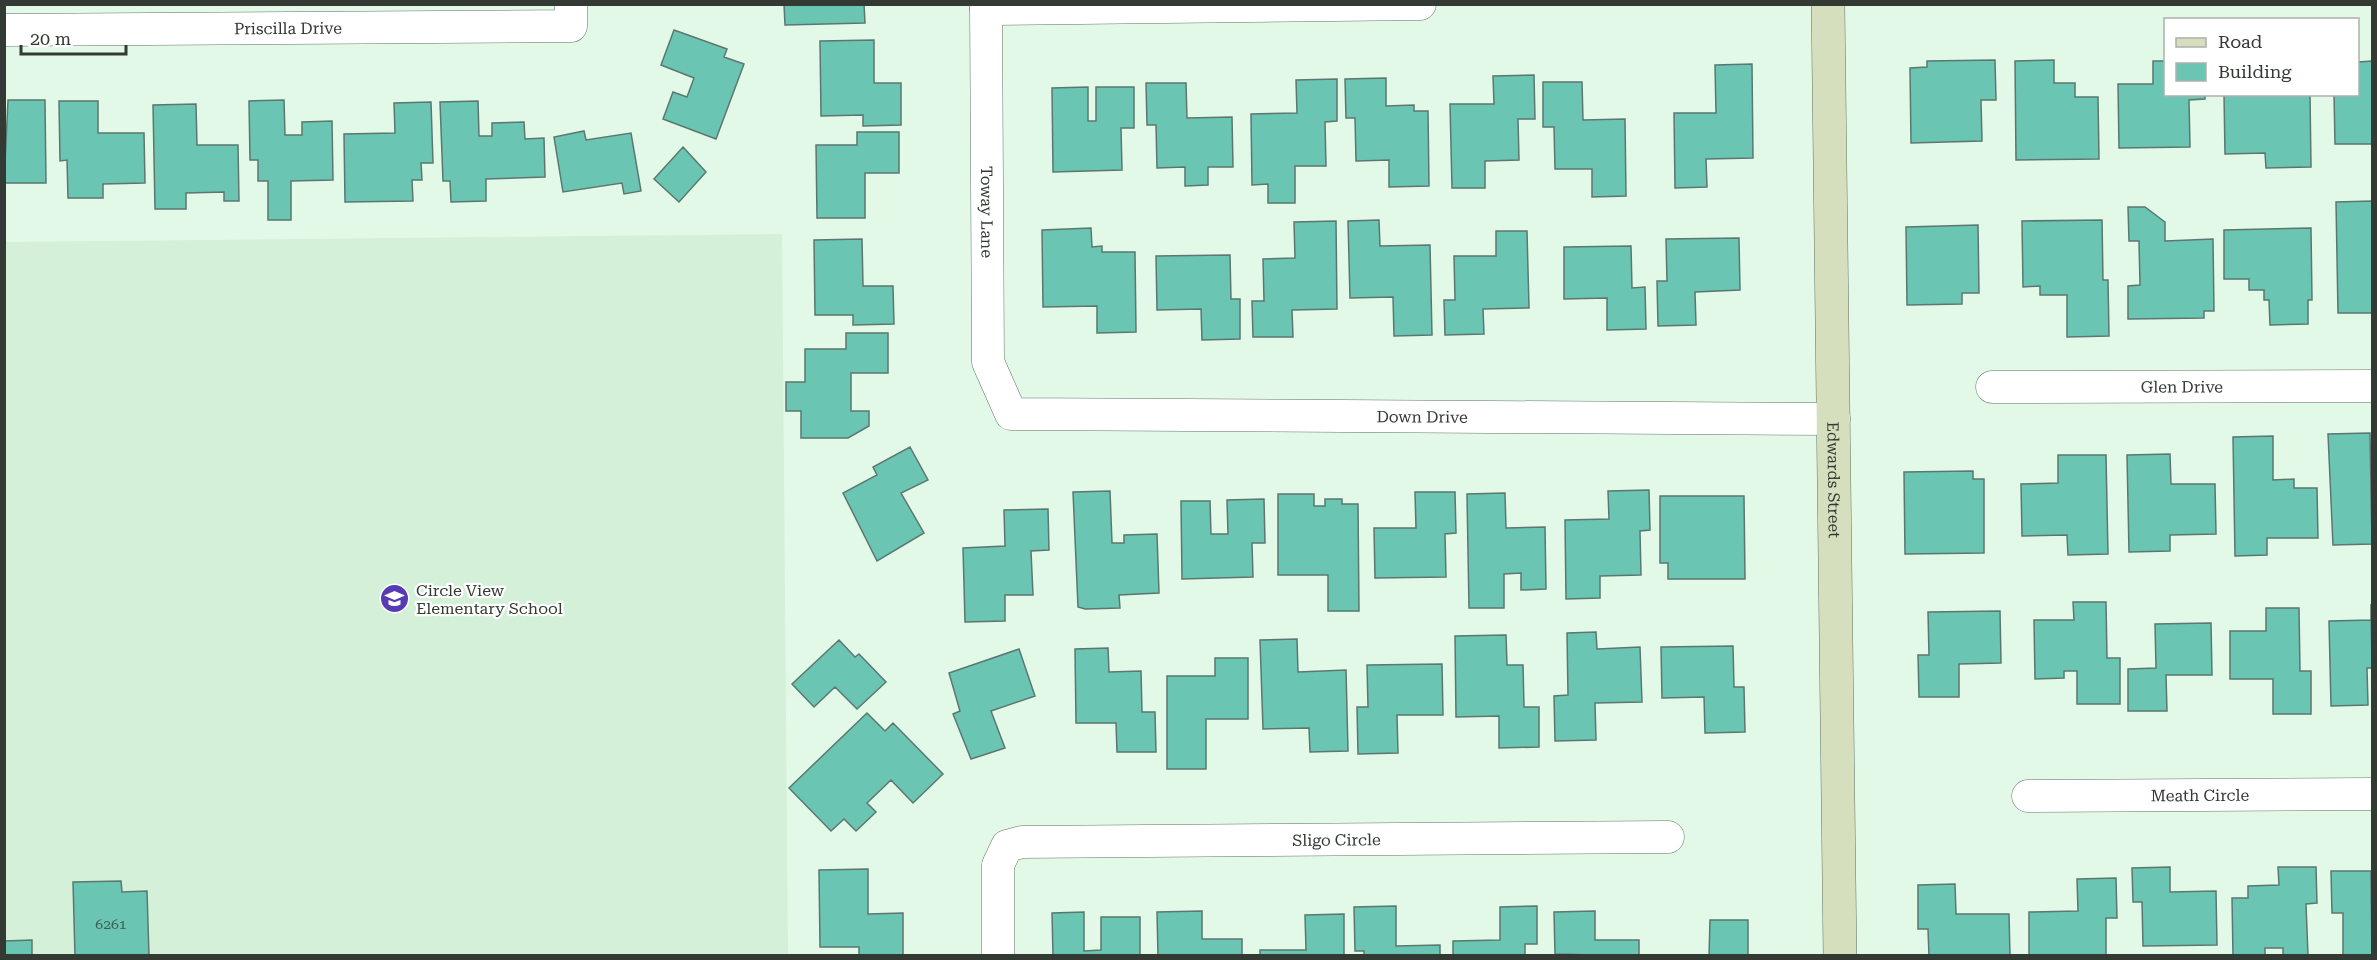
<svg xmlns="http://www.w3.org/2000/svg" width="2377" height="960" viewBox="0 0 2377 960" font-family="'Roboto Serif',serif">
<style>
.built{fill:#d4f0d9}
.building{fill:#6ac6b2;stroke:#5c7770;stroke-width:1.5}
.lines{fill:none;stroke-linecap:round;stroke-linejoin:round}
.street-casing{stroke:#617465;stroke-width:33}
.secondary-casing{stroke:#617465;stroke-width:34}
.street{stroke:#fff;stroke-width:32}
.secondary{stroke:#d6dfbd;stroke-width:33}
.labels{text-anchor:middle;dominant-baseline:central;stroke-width:4.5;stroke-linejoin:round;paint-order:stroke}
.number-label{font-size:14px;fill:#405d53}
.street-label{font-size:16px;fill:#323a33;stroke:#fff}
.poi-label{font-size:16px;fill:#323a33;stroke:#fff;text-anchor:start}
</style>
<rect width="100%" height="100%" fill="#e3f9e7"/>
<path class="built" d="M782,234L788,955H5L4,242Z"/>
<path class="building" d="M784,4H864L865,23L785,25Z
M674,30L727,49L724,57L744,64L716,139L663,119L673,92L687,97L694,78L661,65Z
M874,40V83H901V125L863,126V115L821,116L820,41Z
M1995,60L1996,100H1981L1982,141L1911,143L1910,68L1927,67V61Z
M2054,60V83H2075V97H2098L2099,159L2016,160L2015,61Z
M2153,61H2166V94H2205V99L2189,100L2190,147L2119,148L2118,84H2153Z
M2372,61V144H2335L2334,94H2358V62Z
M1752,64L1753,158L1706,159L1707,187L1675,188L1674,113H1716L1715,65Z
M1534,75L1535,119H1518L1519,160L1485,161V188H1452L1450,104H1494L1493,76Z
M1386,78V106L1414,105V111H1428L1429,186L1389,187V160L1356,161L1355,118H1346L1345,79Z
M1337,79V121L1325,122L1326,166H1295V203H1268V184L1252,185L1251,114L1297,113L1296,80Z
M1543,82H1582L1583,120L1625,119L1626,196L1592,197V169H1555L1554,127H1543Z
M1146,83H1186L1187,118L1232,117L1233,167H1208V185L1185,186V167L1157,168L1156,125H1147Z
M1088,87V121H1096V87H1134V128H1121L1122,170L1053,172L1052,88Z
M2224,94H2310L2311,167L2266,168L2265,153L2225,154Z
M8,100H45L46,183H4Z
M284,100L285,135H302V122L332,121L333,180L291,181V220H268V181H258V160H250L249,101Z
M59,101H98V133H144L145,183L103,184V198H68L67,160L60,161Z
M478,101L479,136H492V123L524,122L525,139L544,138L545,177L486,179V201L451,202L450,181H443L440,102Z
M431,102L433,163H421L422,180H412L413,201L345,202L344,134L395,133L394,103Z
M196,104L197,145H238L239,201H224V192L186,193V209H155L153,105Z
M584,131L586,140L631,133L641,191L624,194L622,183L563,192L554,137Z
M857,132H899V173H865V218H817L816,145H857Z
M683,147L706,172L679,202L654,179Z
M2372,201V313H2338L2336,202Z
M2128,207H2145L2165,222V241L2213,239L2214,311H2204V318L2128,319V286L2140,285L2139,241H2129Z
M1379,220L1380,246L1430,245L1432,335L1394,336L1393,297L1350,298L1348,221Z
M2102,220L2103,280H2108L2109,336L2067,337V295H2040V286L2023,287L2022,221Z
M1336,221L1337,309L1292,310L1293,337H1253L1252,301H1264L1263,259L1295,258L1294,222Z
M1978,225L1979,293H1962V304L1907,305L1906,227Z
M1091,228L1092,247L1102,246V252H1135L1136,332L1097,333V306L1043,307L1042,230Z
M2311,228L2312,300H2308V324L2270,325L2269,300H2264V290H2249V279H2224V230Z
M1496,231H1527L1529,308L1483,309L1484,334L1445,335L1444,300H1455L1454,256H1496Z
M1739,238L1740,290L1695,292L1696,325L1658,326L1657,281H1667L1666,239Z
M862,239L863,286H893L894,324L853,325V315H815L814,240Z
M1631,246L1632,288L1645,287L1646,329L1607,330V298L1564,299V247Z
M1230,255L1231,299H1240V339L1202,340L1201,309L1157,310L1156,256Z
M846,333H888V373H851V411H869V426L848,438H801V411H786V382H805V349H846Z
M2370,433L2372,544L2333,545L2328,434Z
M2273,436V480L2294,479V488H2317L2318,538H2267V555L2235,556L2233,437Z
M910,447L928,480L901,493L924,533L877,561L843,493L877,475L873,467Z
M2170,454L2171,484H2215L2216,534L2170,535V551L2129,552L2127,455Z
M2058,455H2106L2108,554L2068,555L2067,535L2022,536L2021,484L2058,483Z
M1973,471V479H1984V553L1905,554L1904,472Z
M1649,490L1650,530L1640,531L1641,575L1600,576V598L1566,599L1565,520L1609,519L1608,491Z
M1110,491L1112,543H1124V535L1157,534L1159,593L1119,595L1120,608L1085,609L1078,607L1073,492Z
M1415,492H1455L1456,533L1445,534L1446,577L1375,578L1374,528H1416Z
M1505,493L1506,528L1545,527L1546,589L1521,590V573L1504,574V608H1469L1467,494Z
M1278,494H1314V506H1325V499H1342V504H1358L1359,611H1328V575H1278Z
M1660,496H1744L1745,579H1668V563H1660Z
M1264,499L1265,543H1252L1253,577L1182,579L1181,501H1210L1211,534H1228L1227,500Z
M1048,509L1049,550L1031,551L1033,595H1005V621L965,622L963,548L1005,546L1004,510Z
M2073,602H2106L2107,658H2120V704H2077V671H2064V678L2035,679L2034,620H2074Z
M2371,604L2372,668H2367L2368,705L2331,706L2329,621L2371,620Z
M2266,608H2299L2300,671H2311V714H2273V679H2230V631H2266Z
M2000,611L2001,663L1959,664V697H1919L1918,655H1929L1928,612Z
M2211,623L2212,675H2166L2167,711H2128V669L2156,668L2155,624Z
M1596,632L1597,649L1640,647L1642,702L1595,703L1596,740L1555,741L1554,696L1568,695L1567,633Z
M1506,635L1507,665H1523L1524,707H1539V747L1499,748V716L1456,717L1455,636Z
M1297,639L1298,672L1346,670L1348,751L1310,752L1309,728L1263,729L1260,640Z
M839,640L855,657L859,654L886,682L857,709L835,687L814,707L792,684Z
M1733,646L1734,687H1744L1745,732L1705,733L1704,697L1662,698L1661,647Z
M1108,648L1109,672L1141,671L1142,712H1155L1156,752H1117L1116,723H1076L1075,649Z
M1019,649L1035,696L991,711L1005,748L971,759L953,714L960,711L949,673Z
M1215,658H1248V719H1206V769H1167V676H1215Z
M1442,664L1443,715H1397L1398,753L1358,754L1357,707H1368L1367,665Z
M867,713L885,731L893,723L943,774L913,803L891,780L867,803L876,812L856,831L844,819L831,831L789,788Z
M2170,867V892L2216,891L2217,945L2143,946L2142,902H2133L2132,868Z
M2278,867H2316L2317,903L2306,904L2308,956H2283V948H2265V956H2233L2232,898H2248V886L2279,885Z
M868,869V914L903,913V955L859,956V947H820L819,870Z
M2331,871H2371L2372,956H2343V913H2332Z
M2116,878L2117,918H2106V956H2029V912L2078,911L2077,879Z
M121,881L122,892L147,891L149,956H75L73,882Z
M1955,884L1956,914H2009L2010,956H1929L1928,929H1918V885Z
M1396,906V946L1440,945V956H1364V951H1355L1354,907Z
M1537,906V944H1525V956H1453V941L1500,940V907Z
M1202,911V939H1242V956H1158L1157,912Z
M1595,911V940H1639V956L1555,954L1554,912Z
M1084,912V951L1101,950V917H1140V956H1053L1052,913Z
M1344,914V956H1260V950H1306L1305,915Z
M1710,920H1748V956H1709Z
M32,940V956H4V941Z"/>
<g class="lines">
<defs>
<g id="street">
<path id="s1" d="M986,4L988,362L1011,414L1834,419"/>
<path d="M986,9L1420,4"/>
<path id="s2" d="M4,30L571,26V4"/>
<path id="s3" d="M1992,387L2372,386"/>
<path id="s4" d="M2028,796L2372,794"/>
<path id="s5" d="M998,956V865L1007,846L1022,842L1668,837"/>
</g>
<g id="secondary">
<path id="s6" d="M1828,4L1840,956"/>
</g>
</defs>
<use href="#street" class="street-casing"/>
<use href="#secondary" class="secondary-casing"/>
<use href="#street" class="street"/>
<use href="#secondary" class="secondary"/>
</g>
<defs>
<symbol id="school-disc" viewBox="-11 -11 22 22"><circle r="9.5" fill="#563cb4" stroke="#fff"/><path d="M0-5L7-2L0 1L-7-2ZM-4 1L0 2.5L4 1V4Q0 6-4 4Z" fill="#fff"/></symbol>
</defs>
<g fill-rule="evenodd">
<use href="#school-disc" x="378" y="582" width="33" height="33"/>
</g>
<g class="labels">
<g class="number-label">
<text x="111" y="924">6261</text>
</g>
<g class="street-label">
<text stroke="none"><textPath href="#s2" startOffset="284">Priscilla Drive</textPath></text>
<text stroke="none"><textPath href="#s1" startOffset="208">Toway Lane</textPath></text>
<text stroke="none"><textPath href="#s3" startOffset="190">Glen Drive</textPath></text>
<text stroke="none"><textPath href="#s1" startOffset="826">Down Drive</textPath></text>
<text stroke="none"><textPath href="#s6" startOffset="476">Edwards Street</textPath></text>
<text stroke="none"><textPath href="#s4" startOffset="172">Meath Circle</textPath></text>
<text stroke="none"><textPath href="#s5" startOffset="442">Sligo Circle</textPath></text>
</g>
<g class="poi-label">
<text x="416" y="590">Circle View<tspan x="416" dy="18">Elementary School</tspan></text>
</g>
</g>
<rect width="2377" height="960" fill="none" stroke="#323a33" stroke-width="12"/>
<rect x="2164" y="18" width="195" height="78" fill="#ffffff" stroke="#adb0ad" stroke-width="1.5"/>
<rect x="2176" y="38" width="30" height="9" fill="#d6dfbd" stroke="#adb0ad" stroke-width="1.5"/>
<text x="2218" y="48" font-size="18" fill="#323a33">Road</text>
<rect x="2176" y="63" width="30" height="18" fill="#6ac6b2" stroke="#adb0ad" stroke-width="1.5"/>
<text x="2218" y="78" font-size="18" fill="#323a33">Building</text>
<path d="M21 45v9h105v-9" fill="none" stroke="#323a33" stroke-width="3"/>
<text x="30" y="45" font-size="18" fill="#323a33" stroke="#ffffff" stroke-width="4.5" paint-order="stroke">20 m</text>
</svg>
